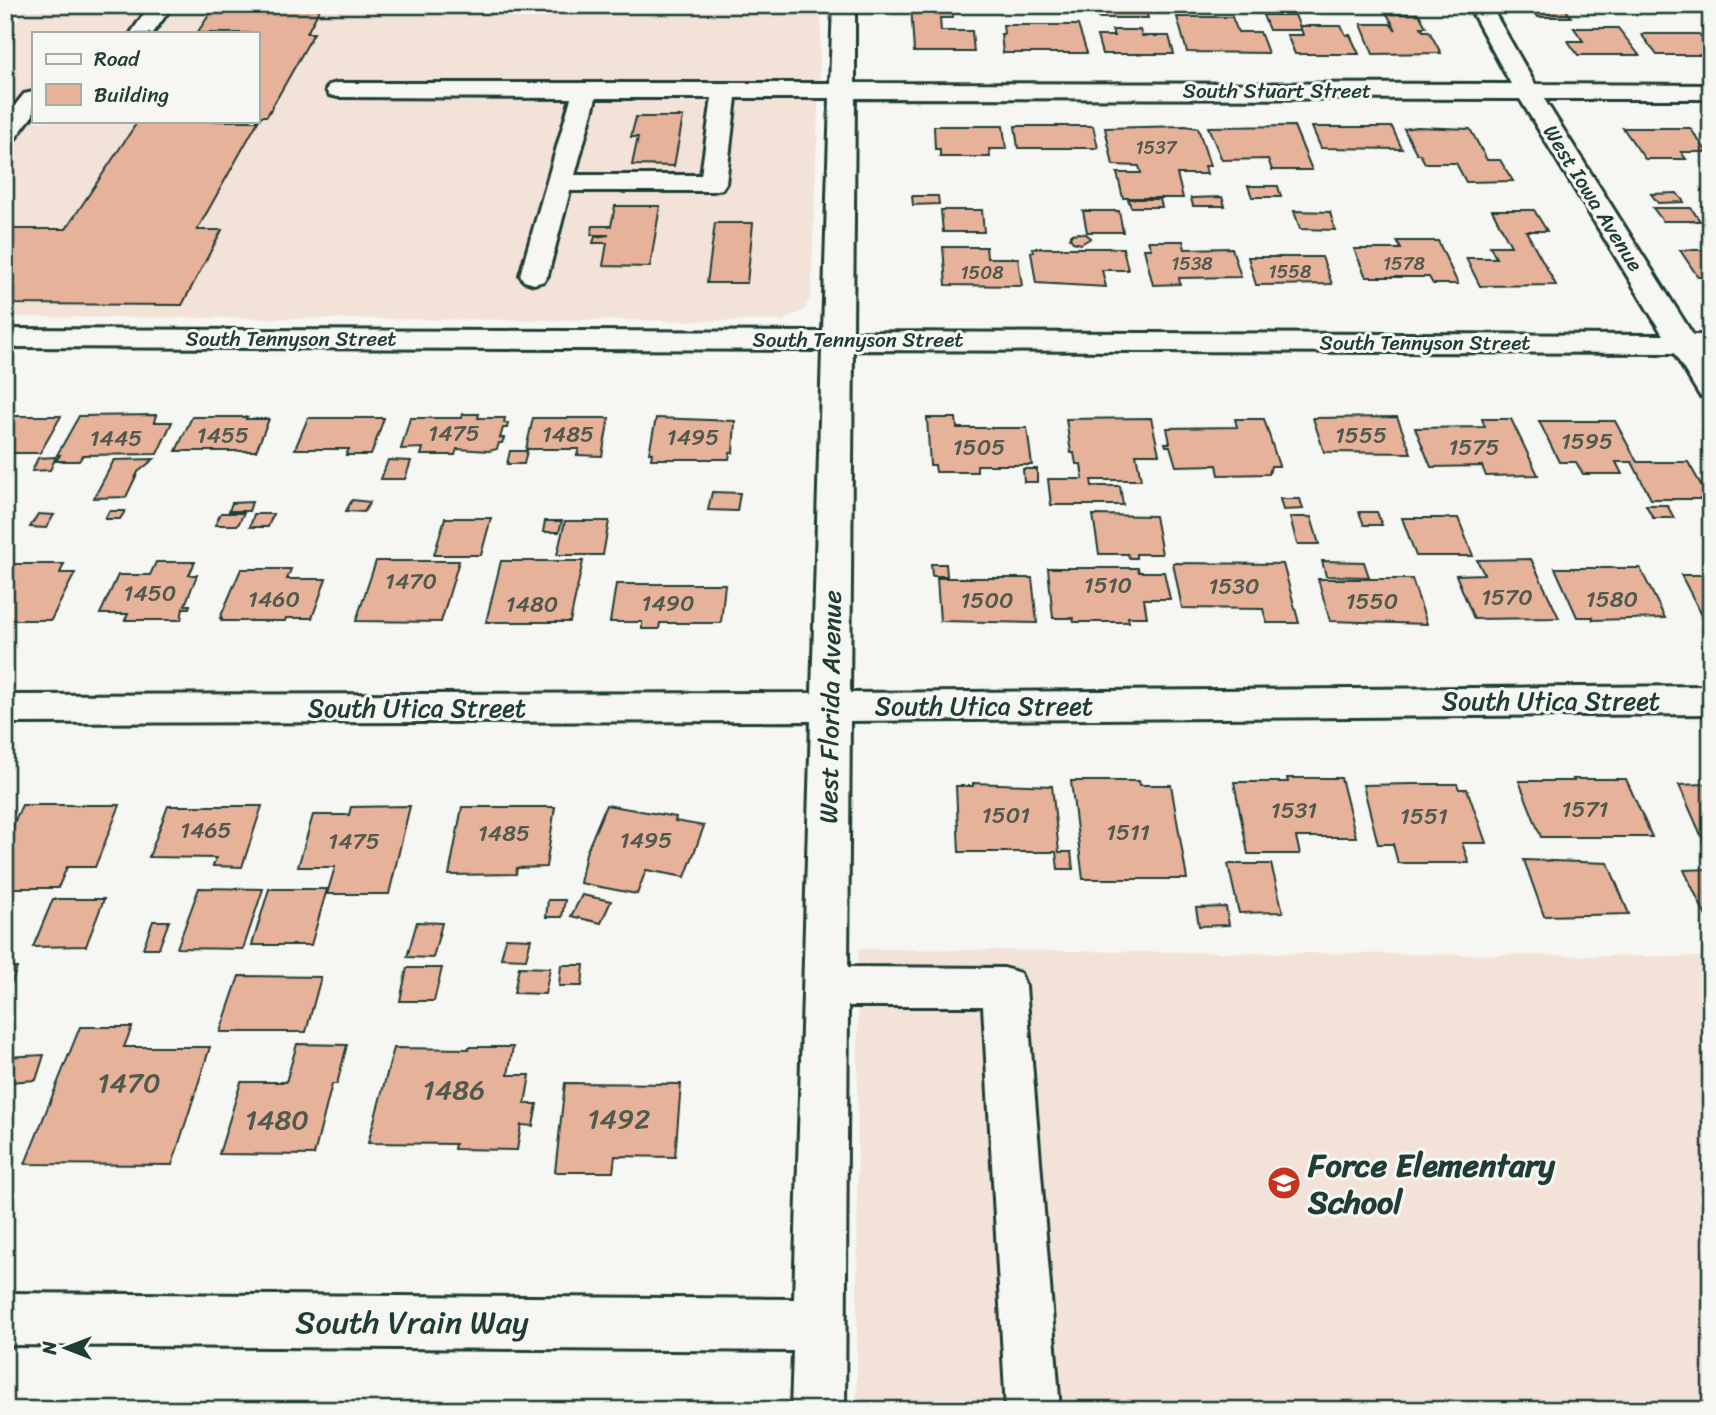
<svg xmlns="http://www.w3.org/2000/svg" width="1716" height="1415" viewBox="0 0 1716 1415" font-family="Sriracha,sans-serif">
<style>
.built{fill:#f2e2d8;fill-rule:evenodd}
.building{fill:#e7b29a;stroke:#1f3d34;stroke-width:2}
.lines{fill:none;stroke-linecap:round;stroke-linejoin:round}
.minor-casing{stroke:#1f3d34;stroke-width:6}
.minor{fill:#f6f6f2;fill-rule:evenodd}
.labels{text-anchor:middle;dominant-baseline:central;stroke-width:6;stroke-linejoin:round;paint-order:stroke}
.far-number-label{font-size:19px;fill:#515a4e}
.far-street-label{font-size:21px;fill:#1f3d34;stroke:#f6f6f2}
.number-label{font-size:23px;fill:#515a4e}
.street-label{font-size:26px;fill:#1f3d34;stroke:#f6f6f2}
.near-number-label{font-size:28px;fill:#515a4e}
.near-poi-label{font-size:32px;font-weight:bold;fill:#1f3d34;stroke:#f6f6f2;text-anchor:start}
.near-street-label{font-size:32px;fill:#1f3d34;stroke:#f6f6f2}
</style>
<rect width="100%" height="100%" fill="#f6f6f2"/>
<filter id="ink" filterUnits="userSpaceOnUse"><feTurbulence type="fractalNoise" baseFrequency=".0143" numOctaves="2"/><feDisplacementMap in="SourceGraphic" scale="14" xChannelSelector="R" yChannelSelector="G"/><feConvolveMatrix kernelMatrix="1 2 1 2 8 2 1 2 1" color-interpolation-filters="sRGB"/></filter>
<g filter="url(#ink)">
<path class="built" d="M27,5H822L811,295L804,310L782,321L5,317V40ZM33,33H257V121H33Z
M858,949L1711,957V1410H857Z"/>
<path class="building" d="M216,5H322L307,33H314L267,116H261L197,230H222L182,305L5,304V229H66L138,121H257V33H197Z
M911,5H953V18H940L941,31H972L974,52H914Z
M1095,5H1144L1148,18H1098Z
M1530,5H1563L1571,17H1538Z
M1595,5H1610L1616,13H1602Z
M1387,14H1419L1426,27H1421L1423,31H1429L1441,53L1373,54L1361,24H1390L1396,30Z
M1263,15H1295L1301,30H1269Z
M1177,17H1232L1238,32H1260L1268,53L1187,52Z
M1003,25H1078L1087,53H1003L1001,34H1004Z
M1300,26H1341L1346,35H1350L1359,54H1295L1287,35H1303Z
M1574,28H1618L1639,55H1578L1568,41H1583Z
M1112,30H1140L1142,36H1169L1174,54H1102L1097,36H1114Z
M1641,34H1699L1711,49V55H1657Z
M636,117H683L674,166L632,165L638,137H631Z
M934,126H1003L1006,149H989L990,157H940V149H935Z
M1015,126H1093L1098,148H1018Z
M1185,126L1198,128L1210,166H1205L1207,174H1177L1183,198H1123L1117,173H1141L1139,166L1113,165L1105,128Z
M1294,126L1312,170H1272L1268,159L1222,160L1208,127Z
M1312,127H1392L1402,149L1321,148Z
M1417,127L1470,129L1487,160H1500L1513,181L1466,182L1456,163H1425L1420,154H1417L1404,129Z
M1623,128H1690L1707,152H1681L1686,159H1645Z
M1248,186H1278L1281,197H1252Z
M1677,193L1684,202L1658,203L1651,194Z
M912,196H938L939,204L913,205Z
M1222,197L1225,206H1193L1191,198Z
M1128,199H1160L1162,207H1131Z
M615,206H660L650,267L603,266L607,243H593L595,237L609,235H591L593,226H611Z
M1653,208H1691L1700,221H1663Z
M941,210H982L984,232H943Z
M1492,210H1534L1547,231H1526L1556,285L1480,286L1466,258H1496L1490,246H1511Z
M1083,211H1119L1123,232H1087Z
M1294,211L1330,212L1335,230L1300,229Z
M715,223H753L747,283H707Z
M1079,233L1086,234L1091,238L1081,244L1073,242L1070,238L1072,234Z
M1148,241H1183L1185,249L1232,248L1241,277L1179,278L1180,284L1153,285L1144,249H1151Z
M1397,241H1438L1458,284H1433L1429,277H1366L1354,249H1401Z
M943,247H986L987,258H1018L1022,286L946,285Z
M1033,248H1123L1128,270H1102L1106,287L1036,283L1031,252H1034Z
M1680,250H1711V277H1698Z
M1248,257H1322L1332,284L1256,285Z
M463,414H479L478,418H505L504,423H508L507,428H503L500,438H504L502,443H499L497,449L489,451L457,449L455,455H421L423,448L401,449L410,418H462Z
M156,415L154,422H172L157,454L83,455L79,461H56L60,455H57L79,416Z
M5,416H61L40,453H13L5,457Z
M192,417H247L246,419H269L256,451H176Z
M1397,417L1411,453L1324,452L1313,418Z
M308,418H384L371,455H346L349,449H295Z
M533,418H609L602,456L577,455L579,449H526Z
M656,418L735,421L733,453H730L729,459H651L652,453H649Z
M927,418H956L957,428H1027L1032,465H977V472H936L935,465H930Z
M1151,418L1159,454H1136L1141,480H1091L1092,486H1120L1123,505H1051L1048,479H1083L1081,464H1076L1074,453H1071L1066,419Z
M1235,419H1264L1279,466H1271L1269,474L1219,475L1217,465L1176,466L1170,446H1166L1165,443H1170L1167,428L1237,427Z
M1482,419H1511L1538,475L1486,476L1482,466L1431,467L1415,428L1485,427Z
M1539,421H1615L1637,462H1688L1709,499H1651L1632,462H1616L1622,474H1583L1576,462H1559Z
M510,451H527L524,464H507Z
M56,457L50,470L32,471L38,458Z
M154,459L138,472L126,497L94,498L114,460Z
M388,460L411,461L405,479H381Z
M1023,469H1037V482H1024Z
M712,492L740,493L737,511L708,510Z
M1280,499H1300L1303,509L1283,510Z
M352,500L370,502L364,512L346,511Z
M252,502L249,511H229L232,503Z
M1646,505H1667L1674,518H1653Z
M109,511H125L120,519H105Z
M1359,512H1377L1382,525H1364Z
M221,513H244L238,525H215Z
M38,514L54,515L46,528L30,527Z
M254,514H273L268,527H250Z
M1093,515L1155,516L1162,554H1136V558H1129L1128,554H1099Z
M1290,517H1311L1319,544H1297Z
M445,518H491L481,555H434Z
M1402,518H1458L1473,556H1416Z
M545,521H562L559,532H543Z
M565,521H609L603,555H557Z
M1531,559L1559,618L1474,619L1456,575L1484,574L1477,560Z
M376,561H459L441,622L356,621Z
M501,561H583L570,622H486Z
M1322,561L1364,562L1369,577L1326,576Z
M156,562H195L189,575H197L185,605H190L189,608H183L181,620H125L128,614H100L118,575H150Z
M1173,563L1283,564L1299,623H1267L1263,609L1182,608Z
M5,564H64L60,573H75L51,620H5Z
M931,564H946L947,576H932Z
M1048,568H1138L1139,572H1164L1170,599H1144L1147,617H1128L1129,622H1074L1073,618H1053Z
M1555,568H1640L1665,618L1593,620L1592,617H1577Z
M241,569H291L287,579H326L312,618H286L285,621H221L222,618H220Z
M1681,575H1711V623H1706Z
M937,578H1032L1037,623L940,621Z
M1318,579H1412L1427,624L1330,621Z
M616,584H725L721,623H660L659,629H642V622H610Z
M1287,778H1341L1356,837H1296L1300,854H1248L1234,782H1288Z
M1573,779H1626L1652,837H1541L1519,781H1574Z
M1071,781H1139L1140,785H1171L1187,879H1083Z
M973,783L1052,786L1059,852H1071L1073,869H1058L1056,852H959L956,786H973Z
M1414,784H1457L1459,789H1467L1486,843H1462L1469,863H1398L1393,844H1378L1363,785Z
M1706,784H1711V851L1707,842H1704L1679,785Z
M22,805H120L95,867H67L58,888H5V842Z
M606,805L676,817L675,821L704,826L685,877L646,870L637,894L580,883L586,853Z
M168,806H262L242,867L213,866L216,858L149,857Z
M410,806L389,894H327L335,867H298L313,815H349L351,807Z
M462,807H555L546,867L517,868L516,874L449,875Z
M1524,860L1608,863L1629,914L1544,916Z
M1228,864H1271L1283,912L1239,913Z
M1711,869V923H1709L1684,870Z
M199,888L263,889L243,949L177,948Z
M269,889H327L311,945H252Z
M582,895L611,901L601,923L571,916Z
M53,899H104L86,946L33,947Z
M548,900H565L562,917H546Z
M1226,907L1229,925L1199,926L1196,908Z
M153,921H169L159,948H143Z
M417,922L442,923L433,958L407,957Z
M506,938L531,939L526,959L501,958Z
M561,965H584L582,986H559Z
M519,967L550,968L545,994L514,993Z
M5,968H17L5,1000Z
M407,968H442L434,1001H400Z
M239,976L321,977L306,1032H220Z
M80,1027H132L124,1047H210L172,1165L25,1164Z
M297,1044L347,1045L337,1084H332L314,1155L219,1154L241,1082H286Z
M469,1047H513L508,1075H530L525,1104H537L533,1126L521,1125L517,1150L454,1149L455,1144L368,1143L394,1048L469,1049Z
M44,1055L36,1080L9,1082L5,1092V1057Z
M565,1083L681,1084L675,1157L615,1156L613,1172H555Z"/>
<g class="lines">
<defs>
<path id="minor" d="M150,5H173L153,33H131Z
M833,5H855V83L1511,84L1468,5H1490L1535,84L1711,85V99H1544L1693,335H1711V353H1704L1711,364V398L1700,396L1674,353L853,350L850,693L1711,686V714L850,721L848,967L1004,968L1020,973L1026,987L1060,1410H1006L983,1006H848L845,1410H791L793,1351L5,1345V1293L794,1299L811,721L5,723V695L812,693L822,350L5,347V329L823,332L830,98H736L726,183L722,189L713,191H570L548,275L544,281L534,284L524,281L520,275L571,98L338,97L329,95L326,90L329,85L338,83H830ZM596,98H712L701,175H575ZM855,98L1520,99L1663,335L853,332Z
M33,92V115L14,140L5,143V118L24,94Z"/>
</defs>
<use href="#minor" class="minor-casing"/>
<use href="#minor" class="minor"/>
</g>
</g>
<defs>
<symbol id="school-disc" viewBox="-11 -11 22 22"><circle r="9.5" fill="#c8321e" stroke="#f6f6f2"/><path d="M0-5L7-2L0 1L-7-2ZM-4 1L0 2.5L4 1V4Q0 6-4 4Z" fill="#fff"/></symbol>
</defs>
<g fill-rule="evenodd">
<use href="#school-disc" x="1265" y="1164" width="38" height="38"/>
</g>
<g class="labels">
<g class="far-number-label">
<text x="1156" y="147">1537</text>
<text x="1192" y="263">1538</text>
<text x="1404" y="263">1578</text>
<text x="1290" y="271">1558</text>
<text x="982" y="272">1508</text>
</g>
<g class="far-street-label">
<text x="1277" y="91">South Stuart Street</text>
<text transform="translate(1593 198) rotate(58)">West Iowa Avenue</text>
<text x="291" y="339">South Tennyson Street</text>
<text x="858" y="340">South Tennyson Street</text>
<text x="1425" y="343">South Tennyson Street</text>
</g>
<g class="number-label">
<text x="454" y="433">1475</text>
<text x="568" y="434">1485</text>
<text x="223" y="435">1455</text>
<text x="1361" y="435">1555</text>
<text x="693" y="437">1495</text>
<text x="116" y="438">1445</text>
<text x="1587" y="441">1595</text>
<text x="979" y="447">1505</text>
<text x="1474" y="447">1575</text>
<text x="411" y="581">1470</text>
<text x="1108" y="585">1510</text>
<text x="1234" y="586">1530</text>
<text x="150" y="593">1450</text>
<text x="1507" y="597">1570</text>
<text x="274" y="599">1460</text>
<text x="1612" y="599">1580</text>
<text x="987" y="600">1500</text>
<text x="1372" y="601">1550</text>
<text x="668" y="603">1490</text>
<text x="532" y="604">1480</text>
<text x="1585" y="809">1571</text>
<text x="1294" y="810">1531</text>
<text x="1006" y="815">1501</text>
<text x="1424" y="816">1551</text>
<text x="206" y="830">1465</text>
<text x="1128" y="832">1511</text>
<text x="504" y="833">1485</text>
<text x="646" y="840">1495</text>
<text x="354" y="841">1475</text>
</g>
<g class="street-label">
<text x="1551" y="701">South Utica Street</text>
<text x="984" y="706">South Utica Street</text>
<text transform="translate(830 707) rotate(-89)">West Florida Avenue</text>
<text x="417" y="708">South Utica Street</text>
</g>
<g class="near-number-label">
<text x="129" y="1082">1470</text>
<text x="454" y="1089">1486</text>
<text x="619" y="1118">1492</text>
<text x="277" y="1119">1480</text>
</g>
<g class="near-poi-label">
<text x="1308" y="1165">Force Elementary<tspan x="1308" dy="37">School</tspan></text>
</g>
<g class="near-street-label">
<text x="412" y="1322">South Vrain Way</text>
</g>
</g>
<rect width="1716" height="1415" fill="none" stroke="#f6f6f2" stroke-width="28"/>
<rect x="14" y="14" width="1688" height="1387" fill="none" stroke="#1f3d34" stroke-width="2.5" filter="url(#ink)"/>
<rect x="32" y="32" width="228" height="91" fill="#f6f6f2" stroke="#a0aca6" stroke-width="2"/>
<rect x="46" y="54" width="35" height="10" fill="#f6f6f2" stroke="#a0aca6" stroke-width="2"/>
<text x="94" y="66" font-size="21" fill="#1f3d34">Road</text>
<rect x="46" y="84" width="35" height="21" fill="#e7b29a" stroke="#a0aca6" stroke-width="2"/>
<text x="94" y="102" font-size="21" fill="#1f3d34">Building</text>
<g transform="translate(66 1348) rotate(270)" stroke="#f6f6f2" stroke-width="5" paint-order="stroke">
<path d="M0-5L12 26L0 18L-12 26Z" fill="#1f3d34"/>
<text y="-10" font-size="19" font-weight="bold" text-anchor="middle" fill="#1f3d34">N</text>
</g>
</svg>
